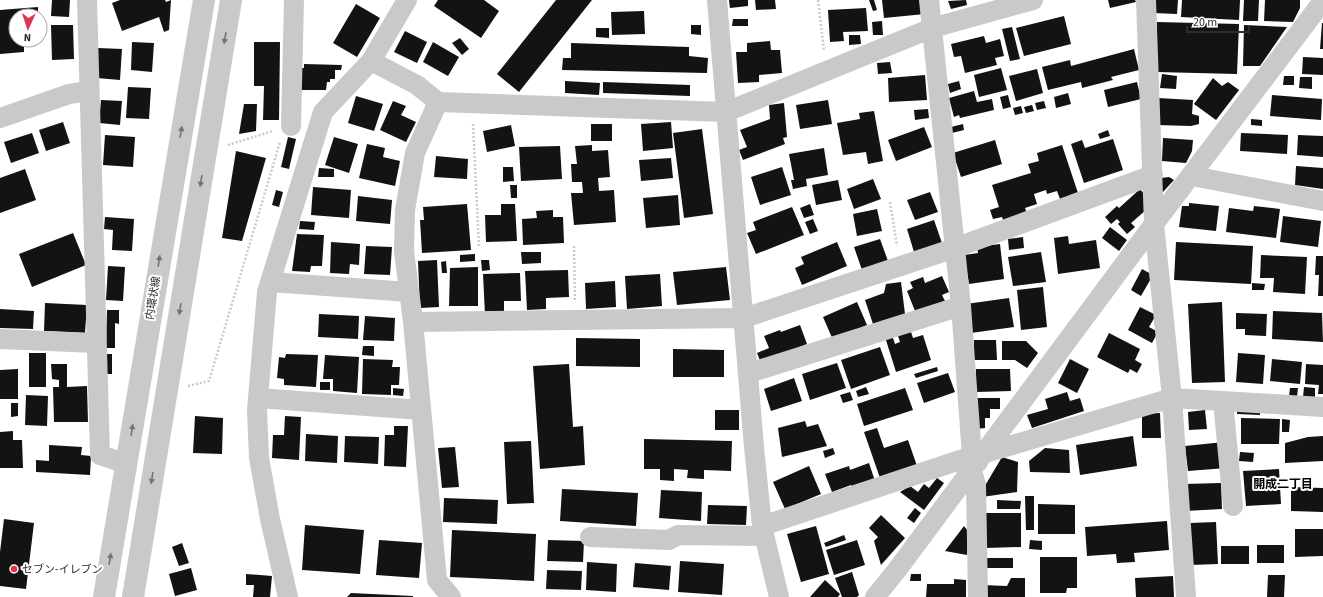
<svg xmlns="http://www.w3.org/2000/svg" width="1323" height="597" viewBox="0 0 1323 597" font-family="'Source Sans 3','Noto Sans JP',sans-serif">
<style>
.building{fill:#131313}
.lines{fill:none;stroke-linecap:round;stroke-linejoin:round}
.path{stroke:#c9c9c9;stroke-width:2.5;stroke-dasharray:2 2;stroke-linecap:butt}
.minor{stroke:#c9c9c9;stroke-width:20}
.tertiary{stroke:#c9c9c9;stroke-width:22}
.oneway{fill:#737373}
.poi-dot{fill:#dd3451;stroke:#fff;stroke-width:1.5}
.labels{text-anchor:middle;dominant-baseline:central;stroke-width:4;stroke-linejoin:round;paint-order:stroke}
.street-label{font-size:11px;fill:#2c2c2c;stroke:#fff}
.poi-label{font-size:11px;fill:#2c2c2c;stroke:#fff;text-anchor:start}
.neighbourhood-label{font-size:12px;font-weight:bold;fill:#000;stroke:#fff}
</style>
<rect width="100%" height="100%" fill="#fff"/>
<path class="building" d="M52,0H70L69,17L51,16Z
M120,0H165L166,2L171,0L169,30L164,32L159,17L122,31L112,3Z
M438,0H484L499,11L481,38L434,6Z
M556,0H592L519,92L497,74Z
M729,0H748V6L730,8Z
M755,0H775L776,9L756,10Z
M869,0H874L877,10L873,11Z
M882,0H923L925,14L884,18Z
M966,0L967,5L951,9L948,1Z
M1108,0H1135L1136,2L1110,8Z
M1153,0H1178L1177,14L1153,13Z
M1182,0H1240L1239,20L1181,17Z
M1244,0H1259L1258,21H1243Z
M1265,0H1300V8L1293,22L1264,21Z
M356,4L380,18L357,57L333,43Z
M38,7V16H16V40L42,41L24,43V52L0,54V10Z
M866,8L868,31L843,32L844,41L830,42L828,10Z
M644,11L645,34L612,35L611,12Z
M1064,16L1071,44L1024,56L1016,28Z
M733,19H748V26H732Z
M882,21L883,35H873L872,22Z
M1157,22L1239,24L1237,74L1156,72Z
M1322,23H1323V49H1320Z
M51,25H73L74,59L52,60Z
M691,25H701V35L691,34Z
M1244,25L1287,27L1260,66H1243Z
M1012,27L1020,59L1010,61L1002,29Z
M596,28H609V38L596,37Z
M405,31L427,42L417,63L394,52Z
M849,35H860L861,44L849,45Z
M984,36L986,43L1000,39L1004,56L995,58L997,65L965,73L961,56L954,57L951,44Z
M460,38L469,49L462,55L452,43Z
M770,41L771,50H780L782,73L759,75V82L738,83L736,52H747V43Z
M132,42L154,43L152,72L131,70Z
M254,42H280L279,120H263L264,86H254Z
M433,42L459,57L448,76L423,62Z
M571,43L689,47V56L708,58L707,73L562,70L563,58H571Z
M98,48L122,49L120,80L97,78Z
M1134,49L1139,70L1111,77L1113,80L1082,88L1081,82L1048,90L1042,67L1070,60L1071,66Z
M1303,57L1323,58V75L1302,74Z
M890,62L892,73L878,74L877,63Z
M304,64L342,65L341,70H335V79H330V82H327L326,90H301V68H304Z
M1001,68L1007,90L979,97L974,75Z
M1037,69L1043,93L1016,101L1009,76Z
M1162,74L1177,76L1176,89L1160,88Z
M925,75L927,100L889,102L888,78Z
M1284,76H1294V85H1283Z
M1300,77H1312V89L1299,88Z
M1213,78L1222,86L1228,82L1239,90L1216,120L1194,104Z
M565,81L600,83L599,95L565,93Z
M959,81L961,89L950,93L948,84Z
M603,82L690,85V96L603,93Z
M1137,82L1141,99L1108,107L1104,90Z
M128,87L151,88L149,119L126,118Z
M974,91L977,102L992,99L994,110L960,118L959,115L954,117L949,98Z
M1068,93L1071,104L1056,108L1054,97Z
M1008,95L1011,107L1003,109L1000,97Z
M1272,95L1322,99L1321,120L1270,116Z
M356,96L383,104L374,131L348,123Z
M1158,98L1193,100L1192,114L1199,116V124L1191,126L1156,125Z
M101,100L122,101L120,125L99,123Z
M828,100L832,124L800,129L796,105Z
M393,101L406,106L401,115L416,122L406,142L380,130Z
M1044,101L1046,108L1037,110L1035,103Z
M784,103L787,137L783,138L785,144L743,160L739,150L747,147L740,130L770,119L769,105Z
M244,104H257L256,131L239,134Z
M1032,105L1034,111L1026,113L1024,107Z
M1021,106L1023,113L1015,115L1013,108Z
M928,109L929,118L915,120L914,110Z
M874,111L883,161L868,164L866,152L843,155L837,123L860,119L859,113Z
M1251,119L1262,120V126L1251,125Z
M63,122L70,143L46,151L39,130Z
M671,122L673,148L643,151L641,124Z
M591,124H612V141H591Z
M963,124L964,130L952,133L951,127Z
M511,125L515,146L487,152L483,131Z
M924,127L932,147L896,161L888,140Z
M702,129L713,214L684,218L673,133Z
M1108,130L1110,136L1100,139L1098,134Z
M32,133L39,153L11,163L4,142Z
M1241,133L1288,135L1287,154L1240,151Z
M105,135L135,137L133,167L103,165Z
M1298,135L1323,136V157L1297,155Z
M288,137L296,139L289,169L281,167Z
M334,137L358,144L349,173L325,165Z
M1163,138L1193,140L1192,151L1186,163L1162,161Z
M1113,139L1123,170L1084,183L1071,144L1082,140L1085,148Z
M995,140L1002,164L961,177L953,153Z
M367,144L385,148L383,157L400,161L395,186L359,178Z
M592,145V151L608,150L610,177L598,178L599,191L614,190L616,222L574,225L571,193H583L582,182H572L571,164H577L575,146Z
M1062,145L1078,193L1060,199L1057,191L1047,194L1046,190L1034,194L1037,204L1025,208L1027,213L1003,220L1002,217L993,219L990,210L999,207L992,185L1031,173L1028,164L1039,161L1037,153Z
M560,146L562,179L521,181L519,147Z
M824,148L828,175L806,179L807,186L793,189L791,180H794L789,154Z
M236,151L266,158L242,241L222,238Z
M436,156L468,159L467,179L434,177Z
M671,158L673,178L641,181L639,160Z
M1296,166L1323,168V189L1295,185Z
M503,167H513L514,181L503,182Z
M782,167L791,195L760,205L751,177Z
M319,168L334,169V177H318Z
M25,169L36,200L0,213V178Z
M1169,177L1174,180L1163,192L1158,189L1161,178Z
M873,179L881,199L854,209L847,189Z
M838,180L842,200L816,205L812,185Z
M510,185H517V198H511Z
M313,187L351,190L349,218L311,215Z
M1140,189L1153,204L1131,223L1135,227L1127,234L1118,224L1120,222L1117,219L1111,224L1105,217L1117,206L1119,208Z
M276,190L283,192L279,207L272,205Z
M930,192L938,212L915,220L907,200Z
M678,195L680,225L646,228L643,198Z
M358,196L392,200L390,224L356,221Z
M1189,203L1219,206L1216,231L1179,227L1182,206H1189Z
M467,204L471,250L422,253L420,220H424L423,207Z
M501,204H515L517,241L486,242L485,215H501Z
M810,204L814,215L804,218L800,208Z
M1254,206L1280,209L1276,238L1226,232L1229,208L1253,211Z
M792,207L804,235L756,254L747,233L756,230L753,222Z
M877,209L882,231L857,236L853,214Z
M553,210V217H563L564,243L523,245L522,219L537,218L536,211Z
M1283,216L1321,221L1318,247L1280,242Z
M105,217L134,219L132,251L112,250L113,230L104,229Z
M813,219L818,231L810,234L805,222Z
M934,220L942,243L914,252L907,229Z
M300,221L315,222L314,230L299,229Z
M1110,227L1127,240L1119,251L1102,238Z
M73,233L86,265L32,287L19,254Z
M297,234L324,235L322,266H311L310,272L292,271Z
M1068,236L1069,244L1096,240L1100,268L1058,274L1054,238Z
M1023,237L1024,248L1009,250L1008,239Z
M880,239L888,261L862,270L854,247Z
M331,242L360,244L359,265L350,264L349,274L330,273Z
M837,242L847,266L802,285L795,268L804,264L801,257Z
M1176,242L1253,246L1251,284L1174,280Z
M1000,244L1004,279L969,284L964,255L978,253L977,247Z
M366,246L392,247L390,275L364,274Z
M521,252H541V263L522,264Z
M1041,252L1046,282L1013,286L1008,257Z
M475,254V261L460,262V255Z
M1261,255L1307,257L1305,294L1273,292L1274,278H1260Z
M1316,256H1323V296H1318L1319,275H1315Z
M437,260L439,307L420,308L418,261Z
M481,260H489L490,270L482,271Z
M446,261L447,273H442L441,262Z
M108,266L125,267L123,301L106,300Z
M478,267V306H449L450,268Z
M726,267L730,300L677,305L673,272Z
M1142,269L1153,275L1141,296L1131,290Z
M568,270L569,297L546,298V309L527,310L525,271Z
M520,273L521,301H504V314L485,315L483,274Z
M660,274L662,306L627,309L625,276Z
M942,276L949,292L942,295L945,301L915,311L907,291L913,288L910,282L923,277L925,283Z
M615,281L616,307L586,309L585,283Z
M901,282L905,314L873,324L865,300L884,293L886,284Z
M1252,283L1265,284L1264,290H1252Z
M1043,287L1047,327L1021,330L1017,290Z
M1009,298L1014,327L971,333L966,304Z
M857,302L867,325L833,340L823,317Z
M1222,302L1225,382L1192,383L1188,304Z
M45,303L87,305L85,333L44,331Z
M1140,307L1156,315L1149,327L1158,332L1152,343L1128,330Z
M0,309L34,311L33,329L0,328Z
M107,310H119V324L115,323V348H106Z
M1273,311L1322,313L1323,342L1272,339Z
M1236,313L1267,314L1266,336L1245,335V329H1236Z
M319,314L359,316L358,339L318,337Z
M365,316L395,318L394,341L363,340Z
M800,325L807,344L761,363L757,353L769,348L764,336L780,330L781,332Z
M911,332L913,338L923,335L931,360L896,372L885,337L892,335L895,344L900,342L898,336Z
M1109,333L1140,349L1135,360L1142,364L1137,373L1130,369L1128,373L1097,357Z
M576,338L640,339V367L576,366Z
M974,340H996L997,360H974Z
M1002,341H1026L1038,353L1027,368L1015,360H1002Z
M363,346H374V356L362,355Z
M880,347L890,375L851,389L841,360Z
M673,349L724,350V377H673Z
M29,353H46V387H29Z
M1238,353L1265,355L1263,384L1236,382Z
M107,354H112V374H107Z
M286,354L318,355L316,387L284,385V379L277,378L279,357L285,358Z
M325,355L359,357L357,393L333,391V379H323Z
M363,359L393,360L392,367H400L399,385H391V395L362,394Z
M1070,359L1089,369L1077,393L1058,383Z
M1272,359L1302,362L1300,384L1270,381Z
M837,363L846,388L810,400L802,374Z
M51,364H67V387L87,386L88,422H54L53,387H59V380L52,379Z
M569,364L573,427L583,426L585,465L540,469L533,366Z
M1306,364L1323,365V394H1318L1319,385L1305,384Z
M937,367L938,371L916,378L914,374Z
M18,369V399H0V370Z
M976,369H1010L1011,391L976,392Z
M948,373L955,392L924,403L917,383Z
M794,378L802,401L771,411L764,389Z
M320,382H330V390H320Z
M866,387L869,394L858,397L856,391Z
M1304,387L1315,388V397H1303Z
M393,388L404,389L403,396L393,395Z
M905,388L913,410L864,426L857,404Z
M1290,388H1298L1297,397L1289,396Z
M850,392L853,400L843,403L840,395Z
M1067,392L1070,401L1080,398L1084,411L1032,428L1027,415L1048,409L1045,399Z
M26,395L48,396L47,426L25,425Z
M976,398H1000V409H990V418H985V428L976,429Z
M11,403H18V416L11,417Z
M1237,407L1260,408V415L1237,414Z
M715,410H739V430H715Z
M1205,410L1207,429L1189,430L1188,412Z
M1160,413L1161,438H1142V414Z
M195,416L223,418L222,454L193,453Z
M285,416L301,417L299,460L272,458L273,435H284Z
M1241,418L1280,419L1279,444H1241Z
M1282,419L1290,420L1289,432H1282Z
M805,421L807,427L818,424L827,446L782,457L778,428Z
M394,426H408L406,467L384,466L385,435H394Z
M877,428L884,448L908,440L917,466L880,478L864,432Z
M13,431V440H22L23,468H0V432Z
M306,434L338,436L337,463L305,461Z
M345,436L379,437L378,464L344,462Z
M1133,436L1137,466L1080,475L1076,445Z
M1323,436V461L1285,463V443L1308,437Z
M644,439L732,441L731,471L704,470V479L687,478L688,470L674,469V481L660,480V469H644Z
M531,441L534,503L507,504L504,442Z
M1224,442L1226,468L1188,471L1185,446Z
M49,445L82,447L81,455L91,456L90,475L36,472V460L49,461Z
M455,447L459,487L442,488L438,448Z
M833,448L835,454L825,458L823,451Z
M1045,448L1069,450L1070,473L1030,472L1029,461Z
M1240,452L1254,453L1253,462L1239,461Z
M1002,457L1018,462L1017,492L982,497L986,484Z
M869,463L875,481L852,488L851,485L832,492L825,474L849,466L850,470Z
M809,466L821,494L785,509L773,482Z
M1279,469L1281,504L1246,506L1243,471Z
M937,478L944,483L924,510L900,492L910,486L918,492L924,484L929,488Z
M1221,483L1222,509L1185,511L1184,484Z
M1291,487L1323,488V512L1291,511Z
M562,489L638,493L636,526L560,521Z
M661,490L702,492L701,521L659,518Z
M1025,496H1034V530H1026Z
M444,498L498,500L497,524L443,522Z
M997,500L1021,501L1020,509H997Z
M1038,504L1075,505V534H1038Z
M708,505L747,506L746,525L707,524Z
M915,508L921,513L914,523L907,518Z
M984,513H1021V547L985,548Z
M881,515L905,538L881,565L874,541L878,537L869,528Z
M4,519L34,523L26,589L0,586V552Z
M1167,521L1169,550L1134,553L1135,562L1117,563L1116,554L1087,556L1085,527Z
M1216,522L1218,564L1191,565L1190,523Z
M305,525L364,530L360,574L302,570Z
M816,526L829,574L801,582L787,534Z
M964,526L968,531L967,555L945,551Z
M1295,529H1323V556L1295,557Z
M452,530L536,534L534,581L450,577Z
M844,535L846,540L826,547L824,543Z
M379,540L422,543L419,578L376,575Z
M548,540L584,541L583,562L547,561Z
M857,540L865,565L834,575L826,550Z
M1030,540L1042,541V550L1029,549Z
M182,543L189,563L179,566L172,547Z
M1257,545H1284V563H1257Z
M1221,546H1249V564H1221Z
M1040,557H1077V588H1067L1066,593H1040Z
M985,558H1013V568H985Z
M680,561L724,564L722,595L678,592Z
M587,562L617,564L616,592L586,590Z
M635,563L671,566L669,590L633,587Z
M191,568L197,590L175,596L169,574Z
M547,570L582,571L581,590L546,589Z
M852,572L859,595L857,597H842L835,578Z
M246,574L272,576L270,597H253L254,585H246Z
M911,574H921V581H910Z
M1268,575H1285L1284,597H1267Z
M1173,576L1174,597H1136L1135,578Z
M1011,578H1025V597H984L983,585L1007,586Z
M954,579L966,580V597H926L927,584H954Z
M825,580L840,594L838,597H810Z
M351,593L413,596V597H347Z"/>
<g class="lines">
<path class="path" d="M818,0L824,51
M473,124L479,247
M228,145L273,131
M890,202L897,246
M574,246L575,300
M188,386L209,381L280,142"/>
<path class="minor" d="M87,0L100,455L127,464
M717,0L754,447L762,526L779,597
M929,0L961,306L972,456L978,462
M1146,0L1154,224L1172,398L1186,597
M371,61L407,0
M438,102L415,153L405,210L404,251L413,322L744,318L955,248L1153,175
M0,118L69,94L89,91
M291,126L294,0
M1192,176L1323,201
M270,282L409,292
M413,322L437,580L451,597
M0,339L95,343
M749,373L961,306
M258,398L421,410
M1223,401L1233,506
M985,453L1172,398L1323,407
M972,471L976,485L978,597
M762,526L972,456
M590,537L669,540L678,535L764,536
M288,597L270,519L259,458L257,410L267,292L323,112L371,61L417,85L438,102L726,112L932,28L1033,0
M875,597L897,570L1154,224L1323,1"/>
<path class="tertiary" d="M104,597L204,0
M133,597L231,0"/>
</g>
<defs><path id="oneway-solid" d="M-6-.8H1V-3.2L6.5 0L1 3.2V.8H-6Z"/></defs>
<g class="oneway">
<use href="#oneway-solid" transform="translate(225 38) rotate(99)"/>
<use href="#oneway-solid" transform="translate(181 132) rotate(-80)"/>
<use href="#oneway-solid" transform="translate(201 181) rotate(99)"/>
<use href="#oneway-solid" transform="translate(159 261) rotate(-81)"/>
<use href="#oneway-solid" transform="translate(180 309) rotate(99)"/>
<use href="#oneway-solid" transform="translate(132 430) rotate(-81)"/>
<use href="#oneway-solid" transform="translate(152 478) rotate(99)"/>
<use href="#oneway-solid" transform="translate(110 559) rotate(-80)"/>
</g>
<circle class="poi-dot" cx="14" cy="569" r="4"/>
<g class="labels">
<g class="street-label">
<text transform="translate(153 298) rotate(-81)">内環状線</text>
</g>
<g class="poi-label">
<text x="22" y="569">セブン-イレブン</text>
</g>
<g class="neighbourhood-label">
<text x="1283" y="484">開成二丁目</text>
</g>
</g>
<g transform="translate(28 28) rotate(183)"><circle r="19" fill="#ffffff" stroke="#ababab"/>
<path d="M0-3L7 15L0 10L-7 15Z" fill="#dd3451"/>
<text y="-6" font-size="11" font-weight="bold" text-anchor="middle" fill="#2c2c2c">N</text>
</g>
<path d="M1187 26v6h62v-6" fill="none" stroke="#2c2c2c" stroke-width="2"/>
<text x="1193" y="26" font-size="12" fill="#2c2c2c" stroke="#ffffff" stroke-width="3" paint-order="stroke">20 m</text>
</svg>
